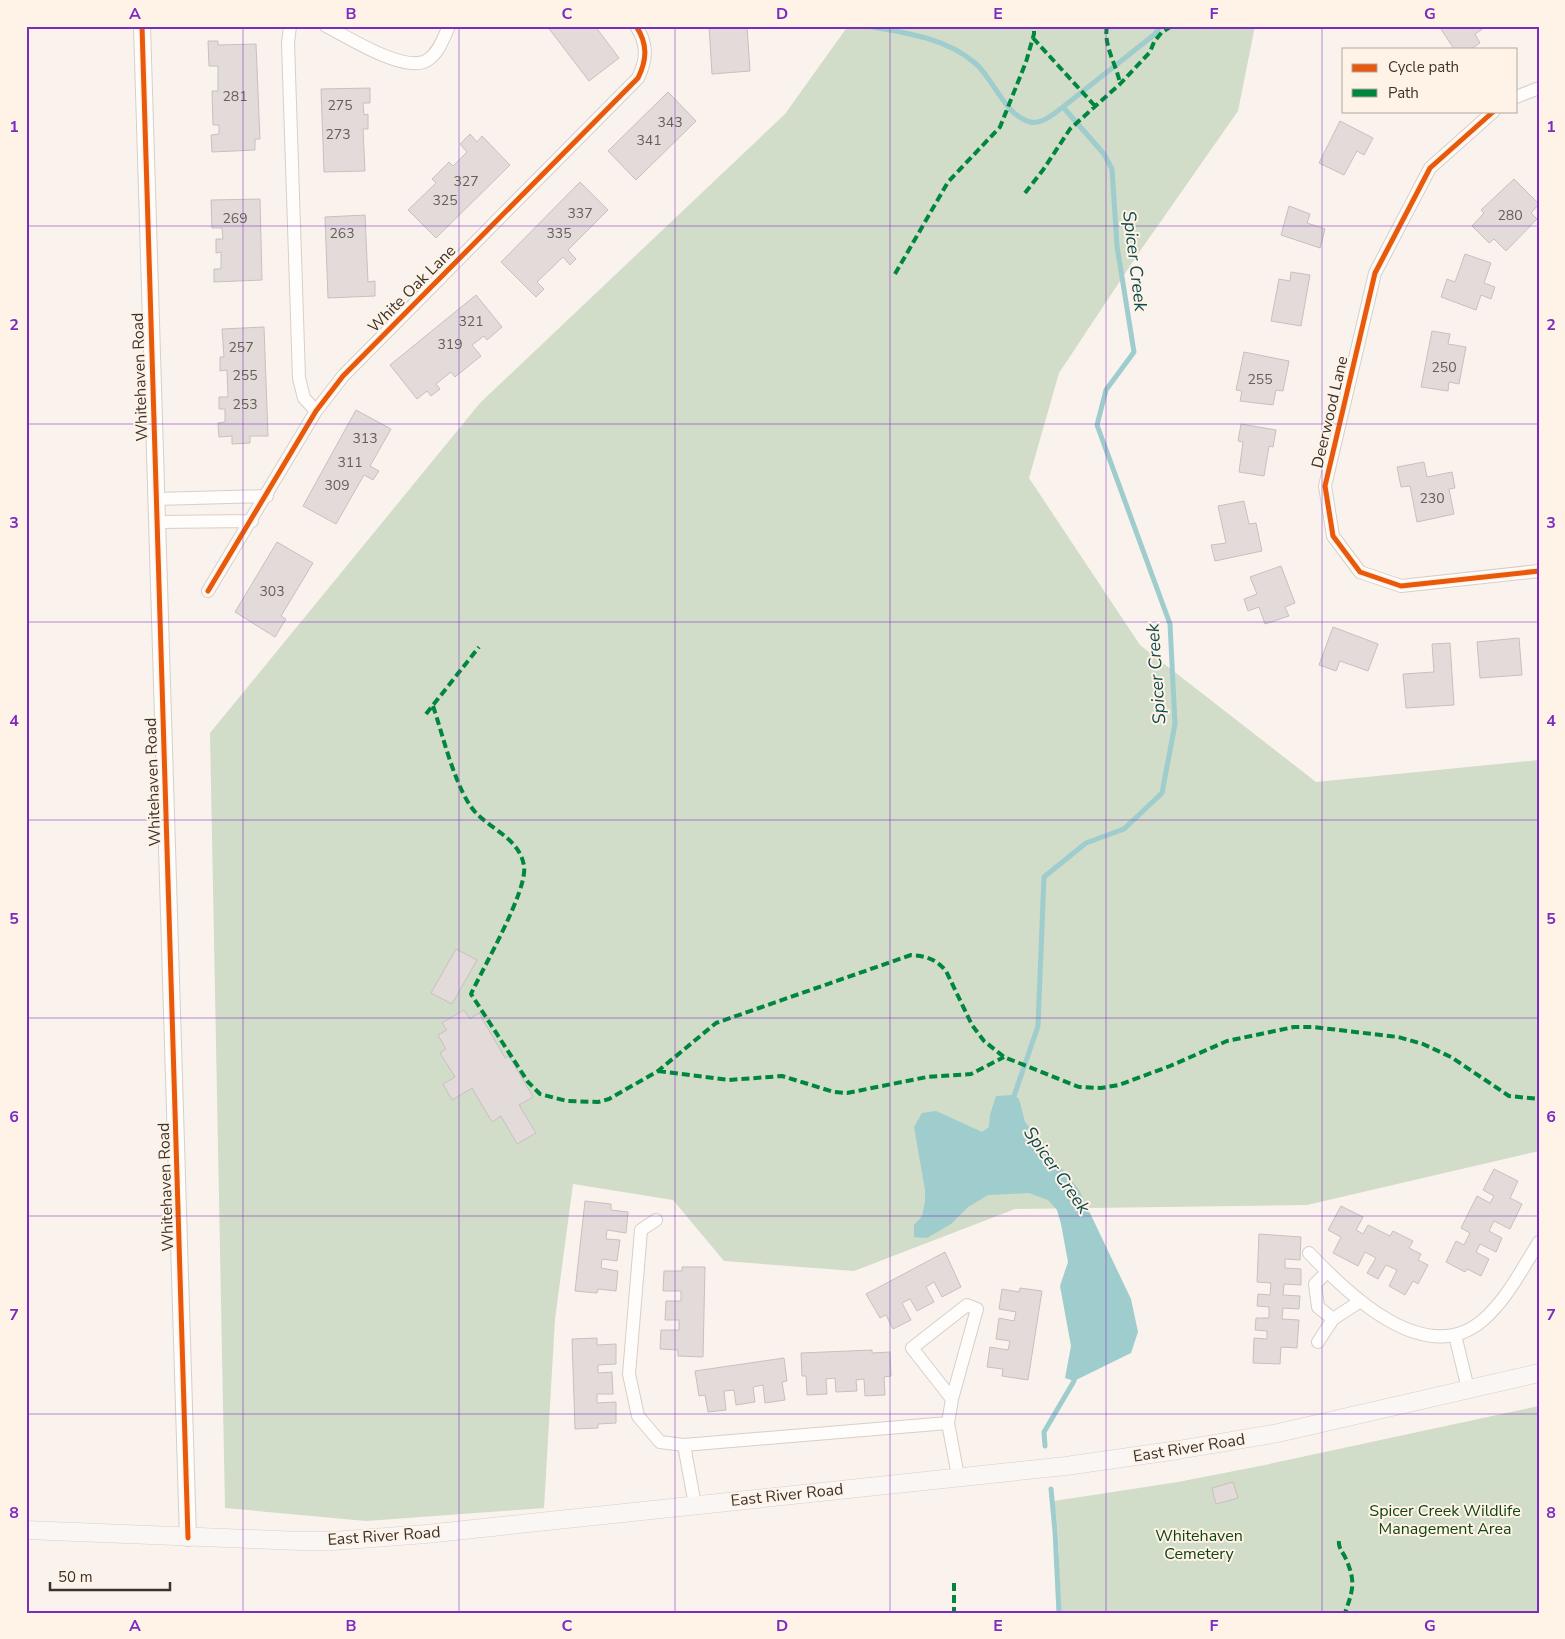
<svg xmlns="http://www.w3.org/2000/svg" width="1565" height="1639" viewBox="0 0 1565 1639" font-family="'Nunito Sans',sans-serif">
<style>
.green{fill:#d1dcc9}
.water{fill:#9fcccc}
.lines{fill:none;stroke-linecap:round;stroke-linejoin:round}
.stream{stroke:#9fcccc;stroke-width:5}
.building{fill:#e3dbda;stroke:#c7c0bf}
.minor-casing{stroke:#d6cfc9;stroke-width:14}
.tertiary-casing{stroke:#d6cfc9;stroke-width:18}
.secondary-casing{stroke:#d6cfc9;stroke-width:19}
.minor{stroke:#fefdfc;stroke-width:12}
.tertiary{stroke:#fefdfc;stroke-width:16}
.secondary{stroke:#f9f6f4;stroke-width:18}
.quiet{stroke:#00873e;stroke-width:4;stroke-dasharray:8 4;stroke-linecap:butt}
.cycleway-casing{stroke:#fff3e8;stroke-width:8}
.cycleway{stroke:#e8590c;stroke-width:5}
.grid{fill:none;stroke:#7b2cbf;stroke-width:1;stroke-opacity:0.55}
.labels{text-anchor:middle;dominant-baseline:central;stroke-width:4;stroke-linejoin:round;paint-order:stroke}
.number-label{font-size:14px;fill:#655e58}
.street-label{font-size:16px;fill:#3b342c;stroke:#fff3e8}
.park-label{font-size:16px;fill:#0f440e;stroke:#fff3e8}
.water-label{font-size:18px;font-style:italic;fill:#0d4b4e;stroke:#fff3e8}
.neatline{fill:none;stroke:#7b2cbf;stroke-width:2}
.grid-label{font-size:16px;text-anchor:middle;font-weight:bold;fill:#7b2cbf}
</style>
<rect width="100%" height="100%" fill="#faf3ed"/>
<path class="green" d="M848,26H1255L1238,111L1138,254L1059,373L1029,478L1140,645L1316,782L1539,760V1151L1307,1205L1015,1209L854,1271L724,1261L673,1200L573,1184L555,1319L544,1508L366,1521L225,1508L210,733L480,403L785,114Z
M1539,1406V1613H1060L1058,1531L1054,1501L1178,1482L1260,1466Z"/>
<path class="water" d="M1014,1095L1019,1099L1025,1122L1079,1190L1131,1299L1138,1332L1131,1353L1074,1381L1065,1378L1071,1346L1060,1286L1068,1262L1061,1224L1057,1210L1048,1200L1029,1193L988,1195L968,1207L951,1224L927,1238L914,1237V1225L922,1216L925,1202V1190L914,1127L922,1113L936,1111L982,1132L989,1127L990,1115L996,1096Z"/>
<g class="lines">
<path class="stream" d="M867,26C903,32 946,38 975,63C994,79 1004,115 1030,122C1042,125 1054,113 1063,107L1104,154L1112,169L1117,246L1134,352L1106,390L1097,425L1170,624L1175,724L1162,793L1124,829L1086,843L1044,877L1038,1026L1013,1099
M1063,107L1155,34L1160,26
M1045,1446L1044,1432L1074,1381V1376
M1051,1489L1055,1531L1059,1613"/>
</g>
<path class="building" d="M547,26H595L619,58L589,81Z
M709,26H747L750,71L712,74Z
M1439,26H1487L1475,34L1480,43L1471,49H1454Z
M208,41H218V45L256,44L260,139H255V150L212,152L211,135L219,134V125H213L212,91H218V66H209Z
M370,88V103H363L364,115L368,114V129H363L365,171L324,172L321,89Z
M668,92L696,121L636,180L608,151Z
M1340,121L1373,138L1364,155L1357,151L1344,175L1319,163Z
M470,134L477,142L482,136L510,165L436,238L408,210L436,183L432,179L449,162L453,166L467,152L460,144Z
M1514,179L1539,204L1531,213L1537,219L1506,251L1494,239L1489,243L1472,226L1484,213L1481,210Z
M580,182L608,210L568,250L576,259L570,265L563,257L537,282L544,289L536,297L501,262Z
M260,199L262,280L214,282V269H221V252L216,253V239H223L222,228H212L211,200Z
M1289,206L1310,214L1307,223L1325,229L1320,248L1281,235Z
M365,215L368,282L375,281V296L328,298L325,217Z
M1465,254L1491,263L1484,283L1495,287L1491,299L1481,295L1476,310L1441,297L1447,279L1455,282Z
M1291,272L1310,275L1301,326L1271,321L1279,279L1290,281Z
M476,295L502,327L487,340L484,336L472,345L481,356L455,377L451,372L436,384L440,389L431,396L427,391L417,399L390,365Z
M264,327L268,436H250V443L232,444V436L219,437L218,423L225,422V409H219V397H228L227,370L220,371V357H224L222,329Z
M1432,331L1450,334L1448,344L1466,347L1459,384L1449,382L1448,391L1421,387Z
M1244,352L1289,361L1283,391L1276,390L1273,405L1240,401L1242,391L1236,390Z
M356,410L391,429L370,466L379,471L373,480L364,475L336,524L303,506Z
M1241,424L1276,430L1273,447L1269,446L1264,476L1239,472L1243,442L1238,441Z
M1424,462L1427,477L1452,472L1455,488L1449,489L1454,514L1417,522L1410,486L1401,487L1397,467Z
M1244,501L1249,524L1256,523L1262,551L1215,561L1211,545L1226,543L1218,506Z
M277,542L313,563L281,616L286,619L275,637L235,612Z
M1281,566L1295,603L1285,607L1289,616L1265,624L1259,607L1248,611L1244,599L1257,594L1250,577Z
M1333,627L1378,644L1368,671L1340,661L1336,671L1319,665Z
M1519,638L1522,675L1480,678L1477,642Z
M1450,643L1454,705L1406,708L1403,674L1434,672L1432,644Z
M456,949L477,960L452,1004L431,993Z
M464,1010L470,1019L479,1013L505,1058L509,1056L533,1097L519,1105L536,1133L517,1144L501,1116L492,1122L472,1088L452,1100L443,1084L455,1077L440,1053L446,1049L438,1035L447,1030L442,1023Z
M1494,1169L1518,1181L1510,1198L1522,1204L1510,1229L1494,1221L1489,1231L1502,1238L1496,1252L1480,1244L1476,1252L1489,1259L1481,1276L1467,1269L1465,1272L1446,1262L1456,1241L1464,1245L1470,1233L1461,1228L1477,1196L1490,1203L1494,1196L1483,1190Z
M585,1201L611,1204V1210L628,1212L626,1233L607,1230L606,1239L620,1240L617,1261L602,1259L601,1268L618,1271L616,1291L598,1289L597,1293L575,1291Z
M1341,1206L1363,1217L1356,1230L1363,1234L1368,1225L1390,1236L1393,1231L1413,1241L1409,1248L1421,1254L1418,1260L1428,1265L1418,1284L1413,1281L1405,1295L1389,1286L1397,1270L1386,1265L1378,1279L1367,1273L1376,1258L1365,1252L1358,1266L1333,1253L1341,1237L1328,1230Z
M1259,1234L1301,1237L1300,1260L1285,1259V1268L1301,1269V1285L1284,1284L1283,1295L1300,1296L1299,1309L1283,1308L1282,1319L1299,1320L1297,1348L1281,1347L1280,1364L1253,1363L1254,1338L1267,1339V1331L1255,1330L1256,1318H1269V1307L1257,1306L1258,1294L1270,1295L1271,1283L1257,1282Z
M945,1252L961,1287L942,1297L934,1282L926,1287L934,1302L917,1311L910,1299L902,1303L911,1320L893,1329L886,1315L880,1318L866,1294Z
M682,1267H705L703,1357L678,1356V1350L660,1349L661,1330H679V1320H665L666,1301H681V1291H663L664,1271H682Z
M1020,1288L1042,1291L1028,1380L1002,1376L1003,1369L987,1367L990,1347L1008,1350L1010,1341L996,1339L999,1318L1014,1321L1016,1312L999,1309L1002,1289L1019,1292Z
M597,1338V1345L616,1344V1364L598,1365V1373L612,1372L613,1394H597V1403L616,1402V1423L598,1424V1428L575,1429L572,1339Z
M872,1350V1353L890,1352L891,1376L884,1377L885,1395L865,1396L864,1379L856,1380L857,1391L836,1392L835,1378L826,1379L827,1394L807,1395L806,1376H802L801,1353Z
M784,1358L787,1381L782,1382L785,1400L765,1403L763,1385L753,1387L755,1402L736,1405L734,1390L724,1391L726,1410L708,1412L705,1395L699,1396L695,1371Z
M1233,1482L1238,1498L1216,1504L1212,1488Z"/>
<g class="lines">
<defs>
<path id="minor" d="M290,26L288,43L299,378L304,398L316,411
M326,26C348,37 408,76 429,59C439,52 444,37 449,26
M1516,97L1539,88
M1494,111L1430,168L1375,273L1325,486L1333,536L1360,572L1401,586L1539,571
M156,499L267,496
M157,522L252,521
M208,591L316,411L343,376L638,78C647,60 648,44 636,26
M656,1220L641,1230L629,1374L638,1416L660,1442L684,1445L948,1423
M1309,1253C1347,1293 1425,1370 1483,1320C1507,1299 1522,1269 1539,1242
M1327,1272L1315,1284L1318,1307L1333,1319
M1455,1335L1468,1389
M1318,1342L1333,1319L1359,1302
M952,1399L912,1348L967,1305L977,1309L952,1399L948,1423L958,1476
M684,1445L695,1505"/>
<path id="tertiary" d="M142,26L188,1538"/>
<path id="secondary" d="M26,1530L301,1541H333L426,1534L1066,1466L1178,1450L1278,1433L1539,1373"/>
</defs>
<use href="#minor" class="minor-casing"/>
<use href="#tertiary" class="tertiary-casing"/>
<use href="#secondary" class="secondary-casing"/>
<use href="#minor" class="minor"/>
<use href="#tertiary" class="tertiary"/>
<use href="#secondary" class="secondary"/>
<path class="quiet" d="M1107,26C1103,46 1117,65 1120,84
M1033,38L1095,106
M1025,193L1043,170L1070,129L1120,84L1150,52L1154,42L1162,32L1172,26
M895,274L948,182L1000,127L1026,62L1034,34V26
M433,706C443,735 456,793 477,814C493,830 520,840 524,866C528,890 483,968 471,994L528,1082L540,1094L567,1101L598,1102L609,1099L658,1071L716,1023L911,955C926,956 936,959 946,971L972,1025L984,1041L1004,1057L1079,1087L1101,1088L1119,1085L1170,1066L1227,1041L1294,1027H1313L1398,1037L1423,1044L1451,1057L1509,1096L1539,1099
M426,714L479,647
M658,1071L729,1080L782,1076L834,1092L847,1093L927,1077L971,1074L1004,1057
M1339,1541C1338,1548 1343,1552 1346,1559C1356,1582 1353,1590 1345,1613
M954,1583V1613"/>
<defs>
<path id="cycleway" d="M142,26L188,1538
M1494,111L1430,168L1375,273L1325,486L1333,536L1360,572L1401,586L1539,571
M208,591L316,411L343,376L638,78C647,60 648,44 636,26"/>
</defs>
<use href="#cycleway" class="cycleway-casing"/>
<use href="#cycleway" class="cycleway"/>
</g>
<path class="grid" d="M243,26V1613M459,26V1613M675,26V1613M890,26V1613M1106,26V1613M1322,26V1613M26,226H1539M26,424H1539M26,622H1539M26,820H1539M26,1018H1539M26,1216H1539M26,1414H1539"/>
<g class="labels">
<g class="number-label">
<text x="235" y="96">281</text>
<text x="340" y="105">275</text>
<text x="670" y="122">343</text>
<text x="338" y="134">273</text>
<text x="649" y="140">341</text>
<text x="466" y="181">327</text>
<text x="445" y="200">325</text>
<text x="580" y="213">337</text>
<text x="1510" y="215">280</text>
<text x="235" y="218">269</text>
<text x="342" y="233">263</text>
<text x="559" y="233">335</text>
<text x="471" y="321">321</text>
<text x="450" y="344">319</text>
<text x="241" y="347">257</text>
<text x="1444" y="367">250</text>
<text x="245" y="375">255</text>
<text x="1260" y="379">255</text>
<text x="245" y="404">253</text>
<text x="365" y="438">313</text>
<text x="350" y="462">311</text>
<text x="337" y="485">309</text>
<text x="1432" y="498">230</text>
<text x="272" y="591">303</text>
</g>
<g class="street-label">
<text transform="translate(412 289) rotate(-45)">White Oak Lane</text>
<text transform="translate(140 377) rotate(-92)">Whitehaven Road</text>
<text transform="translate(1330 412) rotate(-77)">Deerwood Lane</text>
<text transform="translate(153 782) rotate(-92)">Whitehaven Road</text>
<text transform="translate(166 1187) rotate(-92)">Whitehaven Road</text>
<text transform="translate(1189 1448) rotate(-9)">East River Road</text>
<text transform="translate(787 1495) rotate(-6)">East River Road</text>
<text transform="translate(384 1536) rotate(-4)">East River Road</text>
</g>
<g class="park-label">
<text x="1445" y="1511">Spicer Creek Wildlife<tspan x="1445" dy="18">Management Area</tspan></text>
<text x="1199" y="1536">Whitehaven<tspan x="1199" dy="18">Cemetery</tspan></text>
</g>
<g class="water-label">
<text transform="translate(1135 261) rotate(83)">Spicer Creek</text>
<text transform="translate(1156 674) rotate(-94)">Spicer Creek</text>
<text transform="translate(1057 1170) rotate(55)">Spicer Creek</text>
</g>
</g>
<rect width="1565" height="1639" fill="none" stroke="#fff3e8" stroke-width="55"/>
<rect x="1342" y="48" width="175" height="65" fill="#fff3e8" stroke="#b1a79d"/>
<rect x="1352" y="64" width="25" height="8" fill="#e8590c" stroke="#b1a79d"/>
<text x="1388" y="72" font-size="15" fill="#3b342c">Cycle path</text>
<rect x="1352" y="89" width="25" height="8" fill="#00873e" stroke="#b1a79d"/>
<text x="1388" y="98" font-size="15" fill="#3b342c">Path</text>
<path d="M50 1582v8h120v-8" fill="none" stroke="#3b342c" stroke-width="2.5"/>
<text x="58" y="1582" font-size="15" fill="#3b342c" stroke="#fff3e8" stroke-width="4" paint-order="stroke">50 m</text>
<rect x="28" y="28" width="1510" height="1584" class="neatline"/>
<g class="grid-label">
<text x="135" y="19">A</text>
<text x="351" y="19">B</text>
<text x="567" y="19">C</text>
<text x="782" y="19">D</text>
<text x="998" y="19">E</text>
<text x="1214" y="19">F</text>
<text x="1430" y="19">G</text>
<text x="14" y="132">1</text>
<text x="1551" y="132">1</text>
<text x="14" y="330">2</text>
<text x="1551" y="330">2</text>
<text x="14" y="528">3</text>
<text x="1551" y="528">3</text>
<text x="14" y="726">4</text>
<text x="1551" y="726">4</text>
<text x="14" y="924">5</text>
<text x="1551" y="924">5</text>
<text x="14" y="1122">6</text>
<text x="1551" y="1122">6</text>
<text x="14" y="1320">7</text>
<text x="1551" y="1320">7</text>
<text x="14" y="1518">8</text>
<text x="1551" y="1518">8</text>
<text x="135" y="1631">A</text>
<text x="351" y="1631">B</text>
<text x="567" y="1631">C</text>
<text x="782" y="1631">D</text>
<text x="998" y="1631">E</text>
<text x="1214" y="1631">F</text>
<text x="1430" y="1631">G</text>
</g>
</svg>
